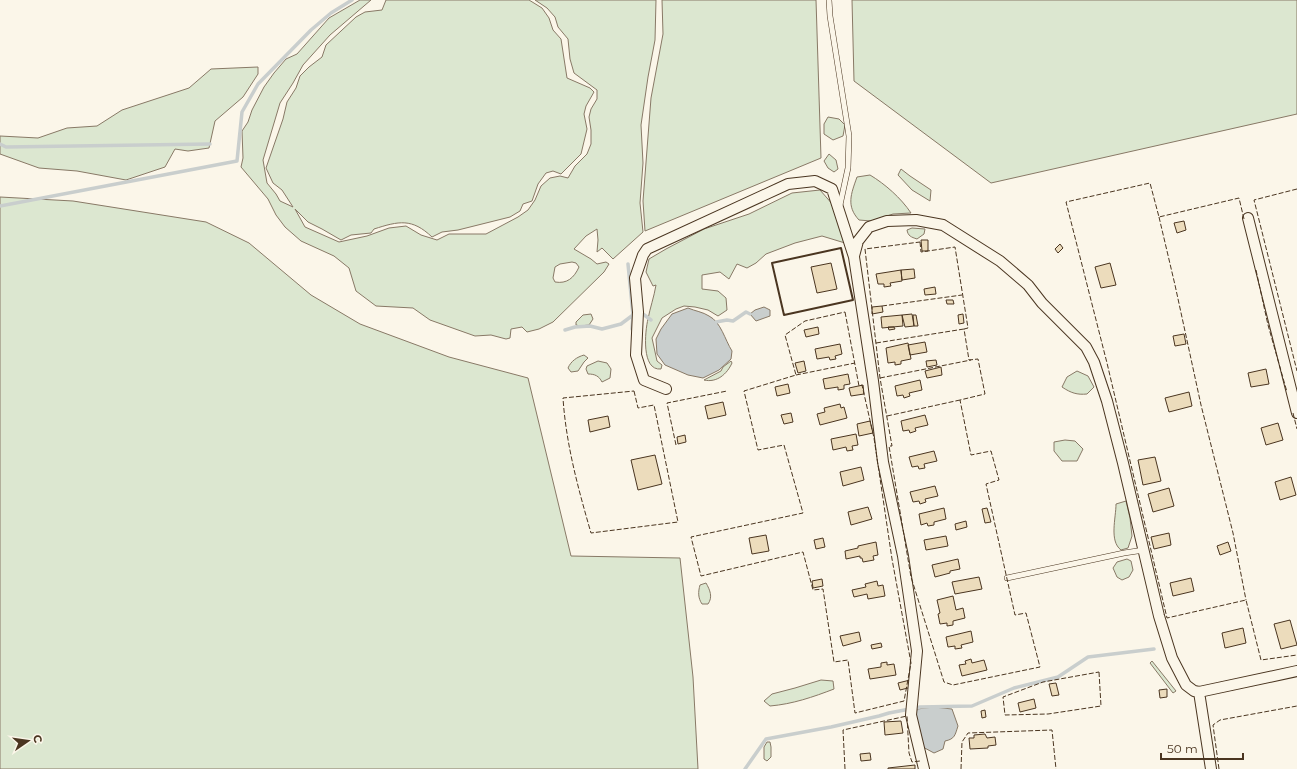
<svg xmlns="http://www.w3.org/2000/svg" width="1297" height="769" viewBox="0 0 1297 769" font-family="Montserrat,sans-serif">
<style>
.green{fill:#dce7d0;stroke:#887966;fill-rule:evenodd}
.water{fill:#c9cecd;stroke:#887966}
.lines{fill:none;stroke-linecap:round;stroke-linejoin:round}
.stream{stroke:#c9cecd;stroke-width:3.5}
.building{fill:#ecdcbc;stroke:#4a3520}
.lane-casing{stroke:#4a3520;stroke-width:6}
.street-casing{stroke:#4a3520;stroke-width:12}
.lane{stroke:#fbf6e9;stroke-width:5}
.street{stroke:#fbf6e9;stroke-width:10}
.fence{stroke:#4a3520;stroke-width:1;stroke-dasharray:5 2;stroke-linecap:butt}
.wall{stroke:#4a3520;stroke-width:2}
</style>
<rect width="100%" height="100%" fill="#fbf6e9"/>
<path class="green" d="M360,0H371L330,35L303,65L293,83L280,103L263,160L267,183L276,194L280,201L293,207L282,190L273,183L266,168L283,119L287,102L296,88L300,76L309,67L322,57L326,45L356,17L365,12L382,10L386,0H529L542,8L549,18L553,30L561,39L567,78L590,88L594,92L586,106L584,114L587,129L581,154L561,174L553,171L546,173L538,184L532,201L523,204L520,211L510,217L458,230L442,232L432,237C412,218 399,221 374,229L371,233L351,235L341,240L322,229L308,222L295,209L305,227L339,242L367,236L389,228L406,226L421,235L437,240L449,234H486L518,217L528,210L535,200L541,186L550,178L560,176L568,178L575,166L587,154L591,144V130L589,117L591,109L597,99V90L574,73L570,59L568,39L558,27L555,17L547,8L535,0H656L655,40L648,77L641,125L643,163L640,203L643,232L613,259L602,248L597,252L598,240L597,229L586,236L574,249L591,259L597,264L606,262L609,264L604,272L553,322L539,329L527,332L522,327L511,329L510,338L506,339L491,335L475,336L430,320L413,308L376,306L356,291L349,268L334,256L301,241L285,227L276,215L268,199L241,167L243,158L242,131L248,122L252,110L264,87L274,73L286,59L297,54L329,18ZM572,262L576,263L579,267C574,278 567,284 555,282L553,278L555,267L560,264Z
M662,0H816L821,158L645,231L643,201L651,98L663,34Z
M852,0H1297V114L991,183L854,81Z
M258,67V74L243,97L215,121L209,148L188,151L175,149L165,167L126,180L77,171L39,168L0,154V136L38,138L67,128L97,126L122,110L189,88L211,69Z
M828,117L839,119L845,125L843,136L833,140L824,134V124Z
M829,154L836,160L838,169L834,172L828,168L824,161Z
M901,169L910,176L931,190L930,201L912,190L898,175Z
M870,175C885,184 901,198 911,213L893,214L871,221L859,220C846,206 851,194 857,177Z
M820,190L834,206L845,243L822,236L795,243L766,254L756,263L747,268L737,264L729,279L720,272L702,275V289L718,291L726,298L727,310L718,316L708,310L695,307L684,306L676,309L662,318L652,338L657,361L662,365L661,369C641,371 645,331 648,319C650,308 654,297 656,285L653,286L646,272L649,259L666,249L704,229L749,214L792,193Z
M0,197L73,201L206,222L249,243L311,295L360,324L449,357L528,378L571,556L680,558L693,677L698,769H0Z
M912,228L925,229L924,234L917,239C911,237 908,236 907,230Z
M591,314L593,319L589,325L580,326L576,325V322L583,315Z
M584,355L588,358L584,362L578,371L571,372L568,368C571,361 577,357 584,355Z
M598,361L607,363L611,369L610,378L602,382C599,376 595,374 588,374L586,369L587,366Z
M731,361L732,363C727,374 717,383 704,380L721,371L723,367Z
M1077,371L1088,376L1094,387L1087,394C1077,395 1071,393 1062,387L1067,377Z
M1065,440L1075,441L1083,449L1077,461H1062L1054,451V442Z
M1126,501L1130,518L1132,536L1128,548L1121,550C1109,541 1116,518 1116,504Z
M1127,559L1131,561L1133,570L1129,577L1122,580L1117,577L1113,568L1117,562Z
M706,583C710,590 713,597 708,604H702C698,598 698,592 700,585Z
M1152,661L1176,691L1173,693L1150,663Z
M821,680L833,681L834,689C813,697 793,704 770,706L764,701L772,694L795,688Z
M767,742H770L771,747V757L767,761L764,759V747Z"/>
<path class="water" d="M764,307L770,310V316L756,321L750,314L755,310Z
M688,308C695,311 703,312 709,316C721,322 725,340 732,351L731,359L719,370L703,378L688,375L665,365L657,354L656,339L661,329L672,314Z
M934,707L952,709L958,726C955,735 955,739 945,741L943,749L934,753L921,746L915,719L917,709Z"/>
<g class="lines">
<path class="stream" d="M0,144L6,147L210,144
M0,206L237,161L242,112L258,84L311,30L331,13L352,0
M628,264L633,315L632,329
M643,314L651,320
M716,322L727,320L733,321L746,312L750,314
M565,330L575,327L590,326L602,329L621,324L633,315
M745,769L766,739L831,727L879,716L889,713L920,707L972,706L1014,688L1058,677L1088,657L1154,649"/>
</g>
<path class="building" d="M1184,221L1186,230L1177,233L1174,223Z
M921,240H928V251H922Z
M1060,244L1063,248L1058,253L1055,249Z
M831,263L837,289L817,293L811,267Z
M1110,263L1116,285L1101,288L1095,267Z
M914,269L915,278L902,280L901,270Z
M901,270L902,281L890,283L891,286L884,287V284H878L876,274Z
M935,287L936,294L925,295L924,289Z
M946,300H953L954,304H947Z
M882,306L883,312L872,314V307Z
M912,314L914,326L905,327L902,315Z
M963,314L964,323L959,324L958,315Z
M902,315L903,326L882,328L881,317Z
M913,315H916L918,326H914Z
M818,327L819,334L806,337L804,330Z
M888,327H894L895,329L889,330Z
M1184,334L1186,344L1175,346L1173,336Z
M925,342L927,352L910,355L908,345Z
M908,343L911,359L901,361V364L895,365V362L888,363L886,348Z
M840,344L842,354L835,356L836,359L830,360L829,357L817,359L815,349Z
M936,360L937,365L927,367L926,361Z
M804,361L806,371L798,373L795,363Z
M941,367L942,375L927,378L925,371Z
M1266,369L1269,384L1251,387L1248,373Z
M848,374L850,384L844,385V389L838,390V387L825,389L823,379Z
M920,380L922,390L909,393L910,396L904,398L903,395L897,396L895,386Z
M788,384L790,393L777,396L775,387Z
M863,385L864,394L851,396L849,388Z
M1189,392L1192,406L1169,412L1165,398Z
M723,402L726,415L708,419L705,406Z
M840,404L841,408L844,407L847,418L820,425L817,414L825,412L824,408Z
M791,413L793,422L784,424L781,415Z
M925,415L928,425L915,428L916,431L910,433L909,430L903,431L901,421Z
M608,416L610,427L590,432L588,420Z
M870,421L873,433L859,436L857,424Z
M1278,423L1283,440L1266,445L1261,428Z
M856,434L858,445L852,446L853,450L847,451L846,447L833,450L831,439Z
M685,435L686,442L678,444L677,437Z
M934,451L937,461L924,464L925,468L919,469L918,466L912,467L909,457Z
M655,455L662,484L638,490L631,460Z
M1155,457L1161,481L1143,485L1138,460Z
M861,467L864,480L843,486L840,472Z
M1291,477L1296,495L1280,500L1275,482Z
M935,486L938,496L925,499L926,502L920,504L919,501L913,502L910,492Z
M1169,488L1174,506L1153,512L1148,494Z
M868,507L872,519L851,525L848,512Z
M944,508L946,519L934,522V525L928,526L927,523L921,525L919,514Z
M987,508L991,522L985,523L982,509Z
M966,521L967,527L956,530L955,524Z
M1169,533L1171,545L1154,549L1151,537Z
M766,535L769,551L752,554L749,538Z
M946,536L948,546L926,550L924,540Z
M823,538L825,547L816,549L814,540Z
M876,542L878,555L873,556L874,560L863,562L862,558H860V556L846,559L845,551L858,548V546Z
M1228,542L1231,551L1220,555L1217,546Z
M958,559L960,569L950,571V573L935,577L932,565Z
M979,577L982,589L955,594L952,582Z
M1191,578L1194,591L1173,596L1170,583Z
M822,579L823,586L813,588L812,581Z
M877,581L878,586L883,585L885,596L868,599L867,594L854,597L852,590L866,587L865,584Z
M953,596L956,610L963,608L965,618L953,621V625L947,626V623L940,624L938,614L940,613L937,600Z
M1290,620L1297,645L1281,649L1274,624Z
M1243,628L1246,643L1225,648L1222,633Z
M971,631L973,642L961,645L962,648L955,649V646L948,647L946,637Z
M859,632L861,641L843,646L840,636Z
M881,643L882,647L872,649L871,645Z
M971,659L972,663L984,660L987,670L962,676L959,665L966,664L965,661Z
M887,662V665L894,664L896,675L870,679L868,669L881,667V663Z
M910,680L912,687L900,690L898,683Z
M1056,683L1059,695L1052,696L1049,684Z
M1167,689V697L1160,698L1159,690Z
M1034,699L1036,708L1020,712L1018,703Z
M985,710L986,717L982,718L981,711Z
M901,721L903,733L885,735L884,722Z
M985,734L987,738L995,737L996,745L988,746V748L970,749L969,738H974V735Z
M870,753L871,760L861,761L860,754Z
M915,765V769H888V768Z"/>
<g class="lines">
<defs>
<path id="lane" d="M829,0L830,16L849,136L848,168L840,205
M1007,578L1124,553L1144,550"/>
<path id="street" d="M1248,218L1297,413
M854,256L858,241L869,227L887,221L916,220L943,225L1000,261L1028,285L1042,303L1086,347L1094,362L1107,401L1123,463L1159,616L1172,658L1186,685L1194,691L1199,692L1297,671
M666,389L644,380L636,355L638,312L635,278L643,255L647,249L788,184L815,181L832,189L854,257L873,381L883,462L903,556L917,651L911,715L924,769
M1199,692L1211,769"/>
</defs>
<use href="#lane" class="lane-casing"/>
<use href="#street" class="street-casing"/>
<use href="#lane" class="lane"/>
<use href="#street" class="street"/>
<path class="fence" d="M1297,189L1254,200L1297,371
M1159,217L1175,285L1201,405L1233,533L1246,600
M1244,219L1239,198L1159,217L1150,183L1066,202L1107,363L1167,618L1246,600L1261,660L1297,655
M920,242L921,252L955,247L968,328L964,329L969,360L978,359L985,394L960,400L971,455L991,451L999,480L986,484L1015,615L1026,613L1040,667L953,685L944,682L911,577L889,446H892L880,378L865,249Z
M1256,270L1268,325L1287,392
M882,306L962,295
M845,312L859,386L862,385L874,438L892,559L911,663L904,701L855,713L848,660L834,662L823,589L813,590L803,552L701,576L691,537L803,513L784,445L758,450L744,391L796,375L785,335L805,321Z
M876,343L964,329
M796,375L855,363
M880,378L971,360
M634,391L638,408L654,405L678,522L591,533C578,488 566,444 563,398Z
M1293,413L1297,429
M887,416L960,400
M676,445L667,403L727,391
M1099,672L1101,706L1048,714L1005,715L1003,697L1043,682Z
M845,769L843,730L907,716L909,753L912,762L920,761
M961,769L962,742L968,733L1052,730L1056,769
M1219,769L1213,725L1220,720L1297,706"/>
<path class="wall" d="M841,248L853,300L784,315L772,263Z"/>
</g>
<g transform="translate(28 741) rotate(77)" stroke="#fbf6e9" stroke-width="3" paint-order="stroke">
<path d="M0-3L7 15L0 10L-7 15Z" fill="#4a3520"/>
<text y="-6" font-size="11" font-weight="bold" text-anchor="middle" fill="#4a3520">С</text>
</g>
<path d="M1161 753v6h82v-6" fill="none" stroke="#4a3520" stroke-width="2"/>
<text x="1167" y="753" font-size="12" fill="#4a3520" stroke="#fbf6e9" stroke-width="3" paint-order="stroke">50 m</text>
</svg>
